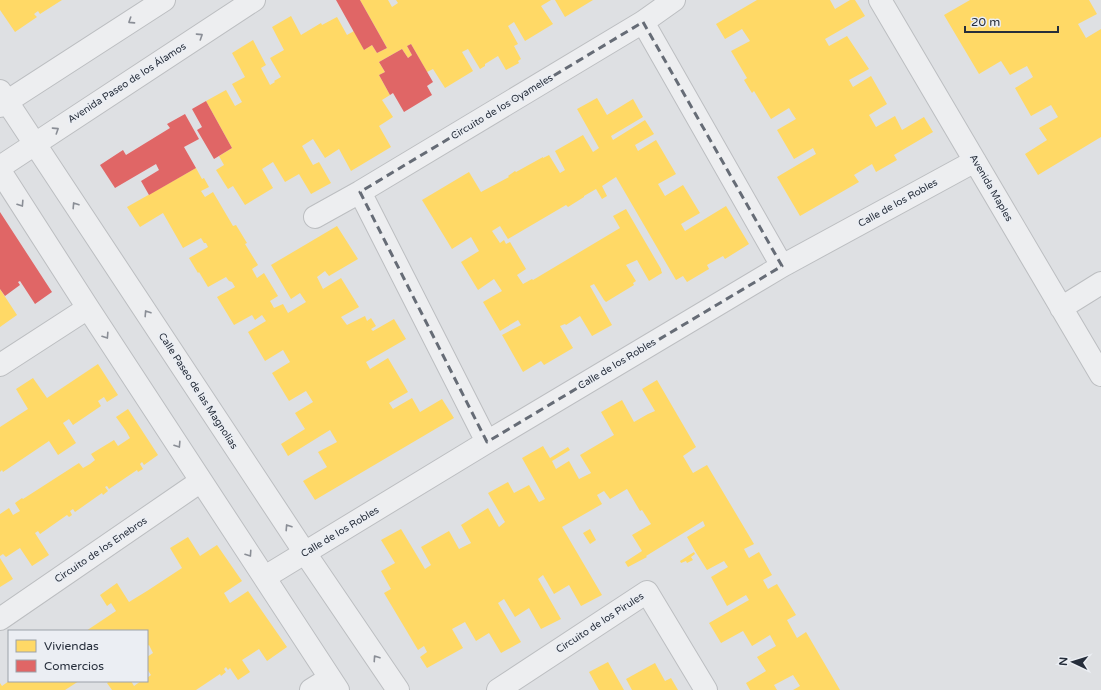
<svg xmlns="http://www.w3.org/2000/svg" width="1101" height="690" viewBox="0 0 1101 690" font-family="'Varela Round',sans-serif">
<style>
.homes{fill:#ffd966}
.shops{fill:#e06666}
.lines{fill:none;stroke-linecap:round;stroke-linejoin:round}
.minor-casing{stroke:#bcbec1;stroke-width:24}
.minor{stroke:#edeef0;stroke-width:22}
.oneway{stroke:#8a8e96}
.marked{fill:none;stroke:#666c76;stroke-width:3;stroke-dasharray:8 5;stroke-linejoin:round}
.labels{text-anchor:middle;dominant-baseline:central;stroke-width:4;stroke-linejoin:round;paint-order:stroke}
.street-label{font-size:10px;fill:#262e3b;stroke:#ebeef3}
</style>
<rect width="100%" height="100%" fill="#dee0e3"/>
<path class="homes" d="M0,0H62L40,14L38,11L34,14L37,17L15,32L0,10Z
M360,0H388L392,7L398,3L396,0H551L541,6L553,24L525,41L514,22L508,26L518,44L514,46L521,59L518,61L519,63L506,70L498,56L485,64V66L480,69L468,49L462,52L473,71L445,88L433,69L427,72L411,44L407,46L412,55L408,58L402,49L379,62L385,72L379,75L390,95L382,100L393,117L379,126L391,147L351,171L339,149L325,158L313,139L302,146L313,165L319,162L331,183L311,194L299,174L285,182L273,162L262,169L273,188L245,205L233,186L228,189L216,170L224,165L219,156L232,148L206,101L226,90L235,106L242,102L232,84L245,77L232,53L253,40L266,65L261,68L270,85L275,82L274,81L281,77L270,58L284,50L272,27L291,16L301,35L321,23L322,25L337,17L347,35L354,31L364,50L372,45L377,53L387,48Z
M555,0H593L565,17Z
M757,0H830L835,9L850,0H855L865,16L825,39L829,46L847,36L869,69L849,80L853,87L871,76L887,104L869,115L876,127L895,116L902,130L924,117L933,132L894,155L897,160L876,172L872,164L854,175L859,182L800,216L777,177L816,154L813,148L794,159L777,130L796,119L792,113L789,108L771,119L754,91L752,93L744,80L747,78L731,51L750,41L742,29L725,39L716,24Z
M970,0H1089L1097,14L1078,24L1086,38L1101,29V137L1038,175L1025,154L1047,140L1039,128L1058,117L1051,105L1031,116L1015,88L1033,77L1027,66L1010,75L1001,61L979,74L944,15Z
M597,98L607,115L633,99L643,117L611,136L613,140L645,120L654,134L635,145L638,151L656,140L676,174L658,184L665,196L683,185L700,213L681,224L685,231L726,206L749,244L725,259L723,256L707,265L709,269L687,282L683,276L676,280L616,177L602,186L607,196L602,199L596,189L584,196V197L568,207L566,205L508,239L500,226L492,231L500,243L504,240L506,244L510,242L526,269L517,275L523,284L532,279L533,280L620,228L613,216L626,209L661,269V270L662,273L649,281L637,260L626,265L636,281L633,283L634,285L606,302L604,300L594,284L590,286L612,325L592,336L580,316L566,325L565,324L560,326L573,348L544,365L541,361L523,372L502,335L521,325L518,320L500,331L483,302L502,291L494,279L478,290L461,262L479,251L471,237L452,249L422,200L469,172L481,192L509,177L508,176L515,171L516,172L543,157V158L549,155L560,173L565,170L555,151L583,135L593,152L599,148L577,109Z
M196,168L202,179L204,178L209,187L201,191L205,197L213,192L233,226L236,225L247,243L245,244L258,265L252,269L257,278L264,273L278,296L270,301L274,308L283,304L288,313L306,302L300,293L291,299L271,265L337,226L358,259L329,276L325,271L317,277L323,289L341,278L359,307L341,317L347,325L365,316L367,321L371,318L376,326L371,329L373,331L394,319L406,339L366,362L370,369L388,358L404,385L408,392L389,403L393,409L412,398L420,412L442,399L454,418L315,500L303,481L327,467L318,452L337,442L330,430L288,456L281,444L305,429L295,413L313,402L306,391L289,401L272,373L290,362L283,350L265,361L248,332L266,321L262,315L255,320L252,315L234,325L217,297L235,287L232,282L229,281L226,277L208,287L199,272L198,273L189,258L208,247L206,243H204L201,238L183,248L163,213L140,227L127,207Z
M0,289L17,315L0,327Z
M98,364L118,395L107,402L104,397L98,401L101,406L73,425L69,419L63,423L76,443L58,455L49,441L3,472L2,470L0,472V427L28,409L16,389L33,378L47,398Z
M657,380L696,447L683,456L693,473L707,465L754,544L744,549L749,558L759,552L772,575L763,580L768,589L777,584L796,615L787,620L797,638L806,632L840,690H793L800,686L793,675L774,685L777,690H750L746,683L766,671L757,657L776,646L770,635L752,646L743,631L721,643L709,623L749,600L746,595L727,606L711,577L728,567L724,561L707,570L695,551L687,537L705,526L703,521L646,556L647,557L628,567L625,562L642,551L632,535L651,524L642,510L640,511L627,489L610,499L604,491L597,495L602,504L562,527L602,595L581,606L569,585L554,594L543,575L538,579L561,619L541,629L529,608L515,617L504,599L498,603L521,642L501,653L489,633L476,641L465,622L452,629L463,648L427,668L420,657L427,652L424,646L418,650L384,593L391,589L381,571L395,563L381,540L401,529L425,569L431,565L421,547L449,531L459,549L471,543L461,525L488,508L499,527L505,522L488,493L508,482L514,493L529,485L539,502L545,499L522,458L543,446L550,458L568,447L570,450L552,461L556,469L569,461L579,479L591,473L580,455L614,435L601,412L622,400L634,422L648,414L655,411L642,389Z
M128,409L158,455L144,465L142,462L140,464L143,469L138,472L137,470L109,489L107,486L105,487L108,491L103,495L102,493L75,512L73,509L70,511L72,515L69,517L67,515L40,534L38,531L35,533L49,555L32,566L20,548L6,557L3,554L0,556V514L9,508L13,515L20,511L15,503L22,498L23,499L79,463L83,468L90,464L95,460L91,454L114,440L118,446L130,438L126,431L116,417Z
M590,529L596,540L590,544L583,533Z
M188,537L200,556L217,545L242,581L224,593L230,603L248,591L287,647L267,661L259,649L242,660L250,672L238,680L230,668L228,670L226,667L224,669L226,672L221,676L220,674L196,690H112L107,683L110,681H131L134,686L141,681H147V678L151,675L147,669V657L153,653L149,645L147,646V631H86L116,611L111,603L107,606L100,595L117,583L129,602L147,591L182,568L170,548Z
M694,552L695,554L691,557L693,560L687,563L686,561L681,563L680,561Z
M0,558L13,579L0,587Z
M608,662L624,690H599L589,672Z
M655,663L665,681L671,678L678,690H632L626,679Z
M9,681H79L65,690H0V683L2,686Z"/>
<path class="shops" d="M336,0H360L387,48L377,53L372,45L364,50Z
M411,44L433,82L427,86L432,95L404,112L393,93L390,95L379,75L385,72L379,62L402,49L408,58L412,55L407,46Z
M206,101L232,148L214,159L197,130L202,127L192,109Z
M185,114L199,139L184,147L196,168L149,195L141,181L159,170L156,164L115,188L100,165L123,150L126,155L170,128L167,124Z
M0,212L52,292L35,304L20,281L18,282L20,285L5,296L0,289Z"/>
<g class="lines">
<defs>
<path id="minor" d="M880,0L1101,375
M643,22L782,266
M0,91L305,553L398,690
M0,106L164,0
M0,167L254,0
M0,171L88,308L338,690
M360,192L487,442
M315,217L360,192L643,22L674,0
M1061,308L1101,283
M0,365L88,308
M265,577L487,442L782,266L975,161
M0,619L201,481
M311,690L330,678
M498,690L647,592L706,690"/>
</defs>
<use href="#minor" class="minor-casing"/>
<use href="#minor" class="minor"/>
</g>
<defs><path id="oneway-chevron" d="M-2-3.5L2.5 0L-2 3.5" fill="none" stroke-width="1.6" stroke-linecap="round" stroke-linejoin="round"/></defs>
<g class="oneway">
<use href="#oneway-chevron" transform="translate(131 21) rotate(147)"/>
<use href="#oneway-chevron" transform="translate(200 36) rotate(-33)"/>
<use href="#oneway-chevron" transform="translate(56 130) rotate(-33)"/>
<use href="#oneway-chevron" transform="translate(21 204) rotate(57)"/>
<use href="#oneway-chevron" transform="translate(75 205) rotate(-123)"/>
<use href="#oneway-chevron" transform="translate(147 313) rotate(-123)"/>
<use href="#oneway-chevron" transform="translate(106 336) rotate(57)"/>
<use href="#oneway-chevron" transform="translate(178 445) rotate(57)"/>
<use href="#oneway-chevron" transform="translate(288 527) rotate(-123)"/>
<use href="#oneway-chevron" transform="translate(249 554) rotate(56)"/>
<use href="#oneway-chevron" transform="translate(376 658) rotate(-124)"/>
</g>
<path class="marked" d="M643,22L782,266L487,442L360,192Z"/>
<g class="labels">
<g class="street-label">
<text transform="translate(127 83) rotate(-33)">Avenida Paseo de los Álamos</text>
<text transform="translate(502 107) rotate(-31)">Circuito de los Oyameles</text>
<text transform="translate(991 188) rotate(60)">Avenida Maples</text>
<text transform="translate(898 203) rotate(-29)">Calle de los Robles</text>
<text transform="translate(617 364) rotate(-31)">Calle de los Robles</text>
<text transform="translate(198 391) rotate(57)">Calle Paseo de las Magnolias</text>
<text transform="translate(340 532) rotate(-31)">Calle de los Robles</text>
<text transform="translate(101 550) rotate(-34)">Circuito de los Enebros</text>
<text transform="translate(600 623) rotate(-33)">Circuito de los Pirules</text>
</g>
</g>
<rect x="8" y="630" width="140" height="52" fill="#ebeef3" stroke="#9ca1a9"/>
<rect x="16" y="640" width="20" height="12" fill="#ffd966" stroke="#9ca1a9"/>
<text x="44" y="650" font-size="12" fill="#262e3b">Viviendas</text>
<rect x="16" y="660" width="20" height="12" fill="#e06666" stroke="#9ca1a9"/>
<text x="44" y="670" font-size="12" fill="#262e3b">Comercios</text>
<g transform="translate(1073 662) rotate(274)" stroke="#ebeef3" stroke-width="3" paint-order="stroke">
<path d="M0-3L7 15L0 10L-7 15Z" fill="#262e3b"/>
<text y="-6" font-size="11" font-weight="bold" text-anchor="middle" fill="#262e3b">N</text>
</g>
<path d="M965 26v6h93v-6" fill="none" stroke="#262e3b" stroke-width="2"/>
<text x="971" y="26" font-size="12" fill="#262e3b" stroke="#ebeef3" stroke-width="3" paint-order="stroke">20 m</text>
</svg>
